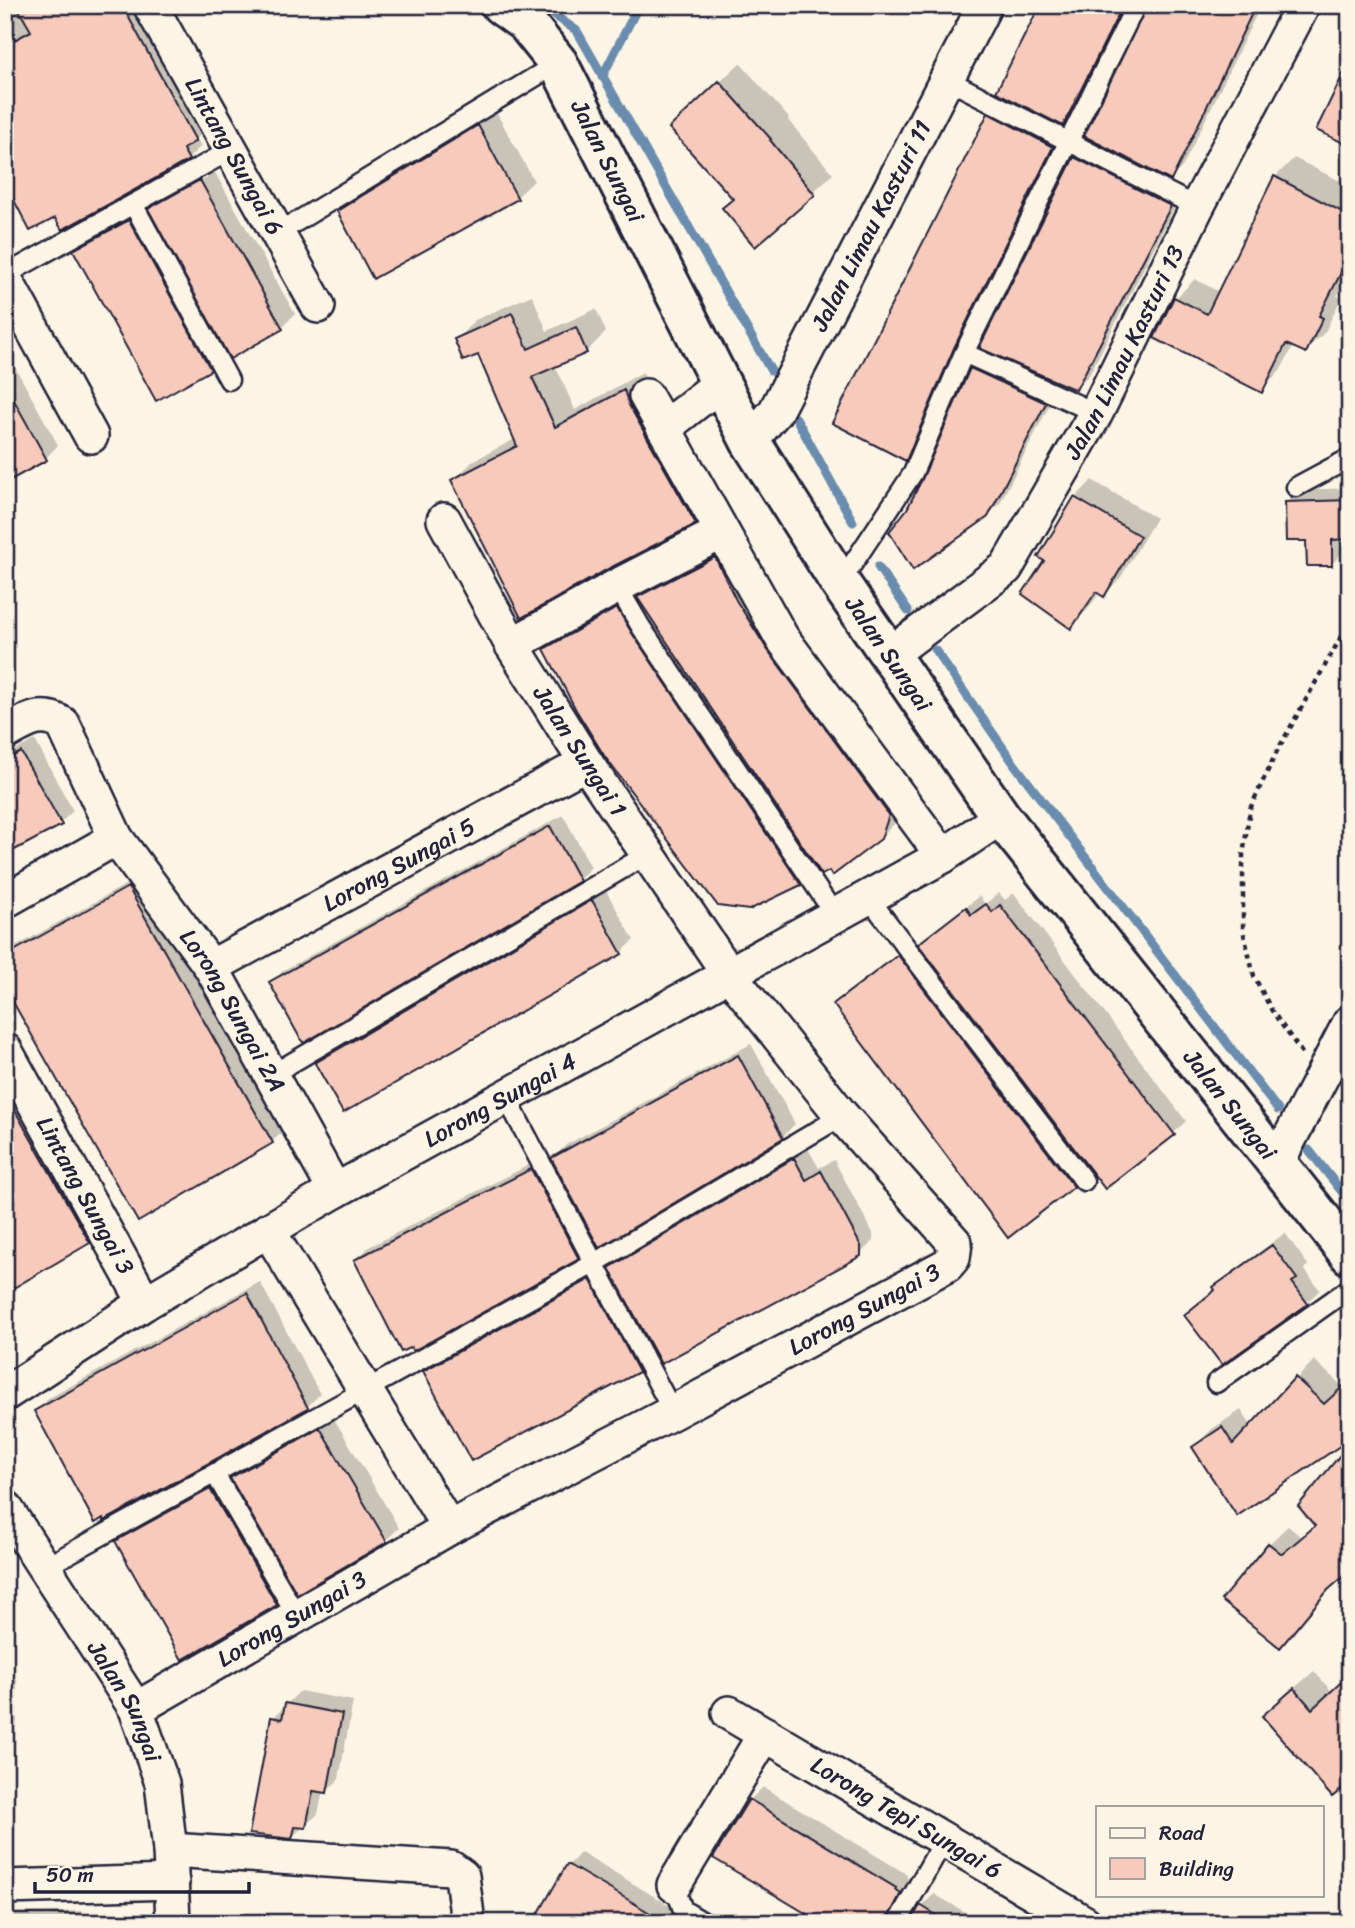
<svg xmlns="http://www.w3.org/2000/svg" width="1355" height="1928" viewBox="0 0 1355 1928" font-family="Sriracha,sans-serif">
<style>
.shadow{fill:#0003;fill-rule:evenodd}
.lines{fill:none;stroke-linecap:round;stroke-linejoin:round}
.stream{stroke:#6b8cae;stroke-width:9}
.building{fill:#f8cabb;stroke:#22223b;stroke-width:2}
.lane-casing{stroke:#22223b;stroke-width:23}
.street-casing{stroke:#22223b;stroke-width:38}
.secondary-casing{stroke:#22223b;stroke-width:44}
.path{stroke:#22223b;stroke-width:4.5;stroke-dasharray:5 5;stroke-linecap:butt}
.lane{stroke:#fcf5e5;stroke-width:18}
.street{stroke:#fcf5e5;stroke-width:33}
.secondary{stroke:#fcf5e5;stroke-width:38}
.labels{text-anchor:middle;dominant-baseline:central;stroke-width:6;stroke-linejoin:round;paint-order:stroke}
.street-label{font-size:24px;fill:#22223b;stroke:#fcf5e5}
</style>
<rect width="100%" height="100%" fill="#fcf5e5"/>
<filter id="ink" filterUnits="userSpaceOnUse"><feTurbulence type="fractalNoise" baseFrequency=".0143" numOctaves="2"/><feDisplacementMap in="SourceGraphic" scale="14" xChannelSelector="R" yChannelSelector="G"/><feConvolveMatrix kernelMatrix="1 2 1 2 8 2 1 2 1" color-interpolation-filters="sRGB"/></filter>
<g filter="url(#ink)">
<path class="shadow" d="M5,5H142L208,127L196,139L201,146L188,159L56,215L5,181Z
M1042,5H1128L1076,111L1063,124Z
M1148,5H1261L1183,166L1170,179Z
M740,63L789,118L788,120L833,174L755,244L691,109Z
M1002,102L1065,134L918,446L906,459L990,114Z
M495,110L534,181L517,197L374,277L339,211L355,194Z
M1088,145L1182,193L1089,375L1076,387L1075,158Z
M1294,158L1350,186V271L1337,296L1341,298L1325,332L1305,351L1294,345L1280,371L1261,390L1176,298L1195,279L1219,292L1275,177Z
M213,169L295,314L282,327L231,356L151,209L163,196ZM207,174L209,177L163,203V199Z
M142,208L222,356L210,369L76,250L88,238Z
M532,295L547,331L596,309L606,332L586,352L555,365L575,410L643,372L648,386L714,503L694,523L454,480L473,461L515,439L479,352L456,340L475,320Z
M5,349L58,445L46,458L5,480Z
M984,356L1057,390L1000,503L987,516L908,510L925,478L971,369Z
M1092,480L1156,518L1121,577L1104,595L1100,592L1088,609L1071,626L1075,498Z
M1350,488V538H1344V551L1332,564L1308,539L1287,502L1300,490Z
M734,539L900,818L880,838L830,869L818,866L800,883L748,908L546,649L566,630L637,590L641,596L658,579Z
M35,740L73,811L60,823L5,854V756Z
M563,815L591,867L579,879L271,983L284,970Z
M141,876L285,1129L272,1142L5,984L6,952Z
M605,889L634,940L621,953L317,1063L330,1050Z
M999,893L1005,900L1014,893L1186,1121L1173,1134L921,945L979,896L985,904Z
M911,944L1086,1173L1073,1186L1008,1235L835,1004L848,992Z
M751,1044L795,1124L782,1137L553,1158L566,1145Z
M5,1060L102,1229L89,1242L5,1292Z
M807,1147L819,1168L834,1160L873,1233V1241L860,1254L612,1268L624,1255Z
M544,1157L591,1245L578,1257L356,1260L369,1247Z
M1285,1233L1308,1265L1304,1269L1320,1290L1307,1302L1222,1363L1186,1315L1216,1289L1228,1275Z
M603,1268L651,1358L638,1371H426L438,1358Z
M260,1282L320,1394L307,1407L36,1411L49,1398Z
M1314,1360L1343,1387L1350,1437L1194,1447L1212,1429L1241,1410L1252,1427Z
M333,1417L399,1528L386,1540L232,1478L245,1465Z
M1350,1445L1338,1579L1298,1628L1279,1646L1224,1600L1269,1544L1288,1526L1301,1537L1316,1525Z
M223,1477L289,1591L276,1604L183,1658L118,1541L130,1529Z
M1314,1671L1332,1692L1350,1779L1283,1698Z
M5,1678H17V1723L5,1735Z
M300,1691L353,1701L339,1779L327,1791H323L318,1814L292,1837L273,1718Z
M763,1787L908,1875L906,1877L912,1880L903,1920L912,1922L922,1906L934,1894L984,1923H827L750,1800Z
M581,1852L698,1923H535L569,1865Z
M83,1911V1923H5V1914Z"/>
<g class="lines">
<path class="stream" d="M540,5L577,31L771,371
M602,77L639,5
M796,418L853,522
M878,567L908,611
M935,650L1015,765L1278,1110
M1309,1150L1350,1202"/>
</g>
<path class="building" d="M16,5H122L196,141L183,149L189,160L62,230L55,218L30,231L5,183V45L31,31Z
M1040,5H1123L1063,126L996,92Z
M1147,5H1256L1171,181L1084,136Z
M1350,60V146L1316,130Z
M719,81L771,139L770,140L815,195L755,247L722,208L733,199L669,128Z
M988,113L1053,147L954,348L906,461L832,423Z
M478,125L518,199L373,279L337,211Z
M1074,157L1171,206L1076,390L979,348Z
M1274,176L1350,216V255L1319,316L1323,318L1306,353L1286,344L1262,393L1154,338L1174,297L1207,314Z
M200,180L283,329L230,359L148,209Z
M129,220L211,370L156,401L73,250Z
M512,313L528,349L576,327L587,353L532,377L555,427L624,390L629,405L696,524L608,569L521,618L451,480L517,446L478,355L463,361L454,339Z
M970,368L1046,403L988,517L913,570L889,532L907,509L923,477Z
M5,384L47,460L5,483Z
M1074,497L1140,536L1104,597L1096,592L1071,629L1022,594L1044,561L1038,557Z
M1350,500V539L1332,540V566H1307L1306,541H1286L1285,502Z
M715,557L736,600L767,649L889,815L881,839L832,876L829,871L822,875L637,597Z
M617,608L632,633L801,885L749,910L718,906L605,757L576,710L544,649Z
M21,752L62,825L5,855V760Z
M550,826L580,881L304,1043L301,1040L269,982Z
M128,887L273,1143L138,1222L5,988V956Z
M592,900L622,954L343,1113L315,1063Z
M986,904L992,912L1000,905L1175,1135L1105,1189L918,944L966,907L971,915Z
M898,955L1074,1187L1008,1238L833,1004Z
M738,1055L783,1138L599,1248L551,1158Z
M5,1093L90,1243L5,1293Z
M794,1158L806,1180L821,1171L861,1246V1256L661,1364L609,1268Z
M531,1169L579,1259L413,1351L411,1347L401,1352L354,1260Z
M1272,1245L1297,1279L1292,1282L1308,1304L1222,1365L1184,1315L1215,1290L1213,1287Z
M590,1279L639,1372L471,1461L423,1371Z
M247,1293L308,1408L104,1521L103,1518L95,1523L34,1411Z
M1295,1377L1324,1404L1350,1380V1439L1237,1516L1192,1447L1222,1427L1233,1444Z
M320,1428L387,1542L297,1594L230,1478Z
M1350,1443V1571L1328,1590L1280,1648L1221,1600L1268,1543L1282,1554L1315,1526L1298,1506Z
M210,1489L277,1605L182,1660L115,1541Z
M1350,1674V1782L1332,1797L1262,1716L1294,1688L1312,1709Z
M285,1703L342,1714L327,1793L313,1791L306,1828L295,1827L292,1839L249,1834L271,1717L282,1719Z
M749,1799L896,1888L895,1890L901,1893L886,1923H822L713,1858Z
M567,1864L632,1902L666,1923H533Z
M920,1905L949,1923H910Z"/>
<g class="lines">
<defs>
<path id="lane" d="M946,79L1197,207
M133,204L229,380
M278,233L558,63
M5,275L231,150
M964,353L1096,413
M1296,487L1350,458
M840,583L913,473L964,353L1136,5
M617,586L641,627L835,915
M868,897L1084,1181
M271,1075L648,854
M506,1097L673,1412
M1216,1383L1350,1288
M215,1474L297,1616
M45,1567L595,1263L842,1116
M674,1885L683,1910L705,1923
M897,1923L944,1840"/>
<g id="street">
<path id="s1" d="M150,5L318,306"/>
<path d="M5,279L91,436"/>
<path d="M646,396L782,638L943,856"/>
<path d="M664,428L721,383"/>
<path id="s2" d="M750,441L775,412L985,5"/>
<path d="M512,645L617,586L722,532"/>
<path id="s3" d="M889,655L1006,568L1096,413L1197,207L1303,5"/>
<path id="s4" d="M5,733C25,722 41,710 63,724L116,838L211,967L335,1191"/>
<path d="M5,901L116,838"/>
<path id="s5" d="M211,967L586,763"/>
<path id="s6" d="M5,1050L145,1303"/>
<path d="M1277,1163L1350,1022"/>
<path d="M268,1230L449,1528"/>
<path id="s7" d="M5,1394L145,1303L335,1191L943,856L1001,817"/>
<path id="s8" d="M5,1507L136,1709L162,1783L170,1850L173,1923"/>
<path id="s9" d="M136,1709L449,1528L673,1412L947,1265L953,1258L955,1243L842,1116L729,974L586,763L512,645L444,520"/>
<path id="s10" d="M729,1713L1085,1923"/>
<path d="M170,1850L451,1868L462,1876L468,1923"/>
<path d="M674,1885L765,1734"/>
<path d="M5,1887L172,1882"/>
</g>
<g id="secondary">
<path id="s11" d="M501,5L526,23L558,63L750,441L840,583L1001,817L1350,1255"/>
</g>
</defs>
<use href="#lane" class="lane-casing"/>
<use href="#street" class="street-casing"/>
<use href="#secondary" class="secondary-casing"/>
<path class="path" d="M1302,1053L1272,1011L1254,976L1243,930V855L1250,809L1276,753L1350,621"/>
<use href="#lane" class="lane"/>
<use href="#street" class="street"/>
<use href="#secondary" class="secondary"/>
</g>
</g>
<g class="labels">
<g class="street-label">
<text stroke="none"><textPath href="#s1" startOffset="173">Lintang Sungai 6</textPath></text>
<text stroke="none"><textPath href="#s11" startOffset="192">Jalan Sungai</textPath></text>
<text stroke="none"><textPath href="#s2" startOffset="248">Jalan Limau Kasturi 11</textPath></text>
<text stroke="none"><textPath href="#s3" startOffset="392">Jalan Limau Kasturi 13</textPath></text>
<text stroke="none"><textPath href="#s11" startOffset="760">Jalan Sungai</textPath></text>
<text transform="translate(580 751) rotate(57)">Jalan Sungai 1</text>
<text stroke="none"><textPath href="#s5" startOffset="214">Lorong Sungai 5</textPath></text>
<text stroke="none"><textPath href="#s4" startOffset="397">Lorong Sungai 2A</textPath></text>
<text stroke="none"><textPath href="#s7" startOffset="576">Lorong Sungai 4</textPath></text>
<text stroke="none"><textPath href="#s11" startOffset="1326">Jalan Sungai</textPath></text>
<text stroke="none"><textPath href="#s6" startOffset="166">Lintang Sungai 3</textPath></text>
<text stroke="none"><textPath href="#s9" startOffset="831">Lorong Sungai 3</textPath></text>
<text stroke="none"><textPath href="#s9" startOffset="180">Lorong Sungai 3</textPath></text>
<text stroke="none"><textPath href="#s8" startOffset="229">Jalan Sungai</textPath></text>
<text stroke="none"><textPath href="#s10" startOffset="206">Lorong Tepi Sungai 6</textPath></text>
</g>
</g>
<rect width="1355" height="1928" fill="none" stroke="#fcf5e5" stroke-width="28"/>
<rect x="14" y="14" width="1327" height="1900" fill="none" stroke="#22223b" stroke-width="2.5" filter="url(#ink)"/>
<rect x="1096" y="1806" width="228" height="91" fill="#fcf5e5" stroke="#a5a1a1" stroke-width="2"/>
<rect x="1110" y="1828" width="35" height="10" fill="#fcf5e5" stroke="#a5a1a1" stroke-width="2"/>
<text x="1159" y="1840" font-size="21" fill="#22223b">Road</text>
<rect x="1110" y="1858" width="35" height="21" fill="#f8cabb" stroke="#a5a1a1" stroke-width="2"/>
<text x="1159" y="1876" font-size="21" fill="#22223b">Building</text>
<path d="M35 1882v10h214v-10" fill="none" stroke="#22223b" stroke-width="3.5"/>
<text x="46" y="1882" font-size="21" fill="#22223b" stroke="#fcf5e5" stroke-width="5" paint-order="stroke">50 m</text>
</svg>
